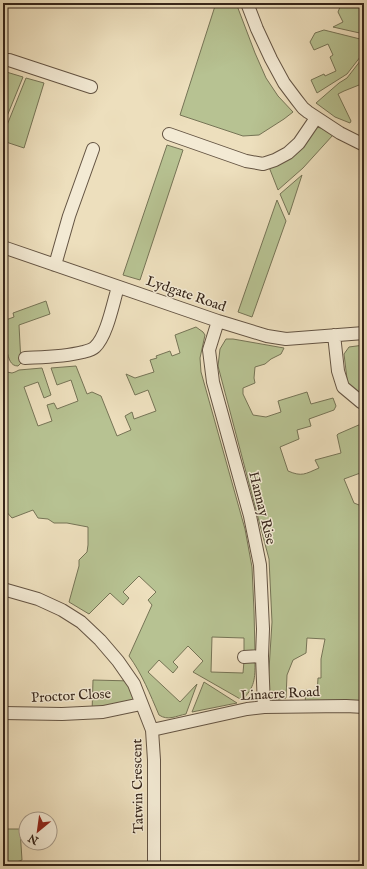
<svg xmlns="http://www.w3.org/2000/svg" width="367" height="869" viewBox="0 0 367 869" font-family="'IM FELL English',serif">
<style>
.green{fill:#b7c292;stroke:#767456}
.lines{fill:none;stroke-linecap:round;stroke-linejoin:round}
.minor-casing{stroke:#645443;stroke-width:14}
.minor{stroke:#f3ead4;stroke-width:12}
.labels{text-anchor:middle;dominant-baseline:central;stroke-width:3;stroke-linejoin:round;paint-order:stroke}
.street-label{font-size:14px;fill:#36251a;stroke:#f3ead4}
</style>
<rect width="100%" height="100%" fill="#eddfbd"/>
<filter id="stains"><feTurbulence type="fractalNoise" baseFrequency=".005" numOctaves="4"/><feColorMatrix values="0 0 0 0 .2 0 0 0 0 .09 0 0 0 0 .02 0 0 0 .5 -.17"/></filter>
<radialGradient id="worn" r=".72"><stop offset=".6" stop-color="#630" stop-opacity="0"/><stop offset="1" stop-color="#630" stop-opacity=".3"/></radialGradient>
<path class="green" d="M216,3H236L255,53L266,78L278,96L293,112L284,119L259,135L243,136L180,115Z
M349,3H364V34L333,27L343,22L338,12L340,7Z
M324,30L364,40V52L347,74L317,93L311,80L324,74L325,76L336,71L330,57L333,55L328,44L314,50L310,42L315,33Z
M364,56V83L344,91L338,94L351,121L350,123L335,117L316,103L339,83L347,78Z
M3,71L23,77L3,126Z
M26,78L44,83L24,148L3,141V135Z
M316,127L321,128L333,135L303,168L278,190L269,167Z
M167,145L183,150L140,280L123,275Z
M302,175L289,215L280,194Z
M277,200L286,221L252,317L238,312Z
M46,301L50,314L19,325L21,363L18,366C10,366 9,358 7,352L3,353V321L14,317L13,313Z
M196,327L203,332L205,335L200,358L201,372L245,529L252,567L254,611L255,652L244,651V638L212,637L211,672L243,673L244,661H255C255,679 255,687 242,700L193,672L203,661L188,646L173,662L178,667L173,673L159,660L148,672L180,702L197,684L186,714C176,716 168,721 159,715C150,694 142,674 129,656L152,605L148,600L156,592L139,576L123,592L129,598L123,605L110,593L89,614L69,602L79,566V560L87,552L88,545V527L67,523H54L48,519L38,518L33,510L12,518L3,508V373L7,372L12,373L15,372L19,370L42,368L51,395L44,398L38,382L24,387L38,426L52,421L47,405L54,403L57,409L78,401L71,380L57,385L51,368L76,366L87,394L92,392L101,396L117,436L131,430L125,416L132,412L134,419L156,411L148,390L135,395L126,374L135,378L154,372L150,360L157,358L156,356L170,351L172,356L180,353L175,335Z
M226,339H233L284,348L281,354L271,359L265,364L255,367L254,378L255,383L243,388V394L253,415L266,417L281,412L278,401L307,392L311,404L333,398L336,406L334,410L309,419L311,426L297,430L299,439L280,447L288,471C302,477 305,474 319,468L315,460L341,453L337,435L338,434L361,424L364,425V462L361,463L363,472L344,479L354,503L364,507V669L361,683L362,705L305,703L306,690L309,691V694H317L318,678H321V659L325,639L307,638L306,653L293,660L287,675L286,698L267,701L272,622L269,559L218,366L220,349Z
M364,345V401L348,387L344,354L349,347Z
M93,680L132,681L141,704L92,713Z
M204,682L237,703L192,712Z
M3,829H20L22,860L6,866H3Z"/>
<g class="lines">
<defs>
<path id="minor" d="M247,3L257,29L271,59L284,83L296,99L303,108L308,112L340,133L364,145
M3,60H9L91,87
M169,134L246,161L263,164L275,160L288,153L299,143L316,118
M3,247L218,321L267,336L286,339L364,333
M55,265L69,216L93,149
M218,321L209,350L213,382L250,516L260,565L263,629L262,656L264,707
M334,335L338,371L343,387L361,402L364,403
M25,358C46,357 63,357 83,352C87,351 92,350 95,347C107,336 113,303 118,287
M3,589L38,599L62,610L81,622L100,640L118,661L134,684L152,730L154,760V866
M244,657L262,656
M3,713L62,714L103,712L141,704
M152,730L247,709L264,707L346,706L364,707"/>
</defs>
<use href="#minor" class="minor-casing"/>
<use href="#minor" class="minor"/>
</g>
<g class="labels">
<g class="street-label">
<text transform="translate(186 294) rotate(19)">Lydgate Road</text>
<text transform="translate(262 508) rotate(76)">Hannay Rise</text>
<text transform="translate(280 694) rotate(-3)">Linacre Road</text>
<text transform="translate(71 696) rotate(-3)">Proctor Close</text>
<text transform="translate(138 786) rotate(-91)">Tatwin Crescent</text>
</g>
</g>
<rect width="367" height="869" fill="none" stroke="#eddfbd" stroke-width="16"/>
<rect x="4" y="4" width="359" height="861" fill="none" stroke="#36251a" stroke-width="2"/>
<rect x="8" y="8" width="351" height="853" fill="none" stroke="#36251a"/>
<g transform="translate(38 831) rotate(209)"><circle r="19" fill="#f3ead4" stroke="#a79b8a"/>
<path d="M0-3L7 15L0 10L-7 15Z" fill="#8f2418"/>
<text y="-6" font-size="11" font-weight="bold" text-anchor="middle" fill="#36251a">N</text>
</g>
<rect width="100%" height="100%" filter="url(#stains)"/>
<rect width="100%" height="100%" fill="url(#worn)"/>
</svg>
